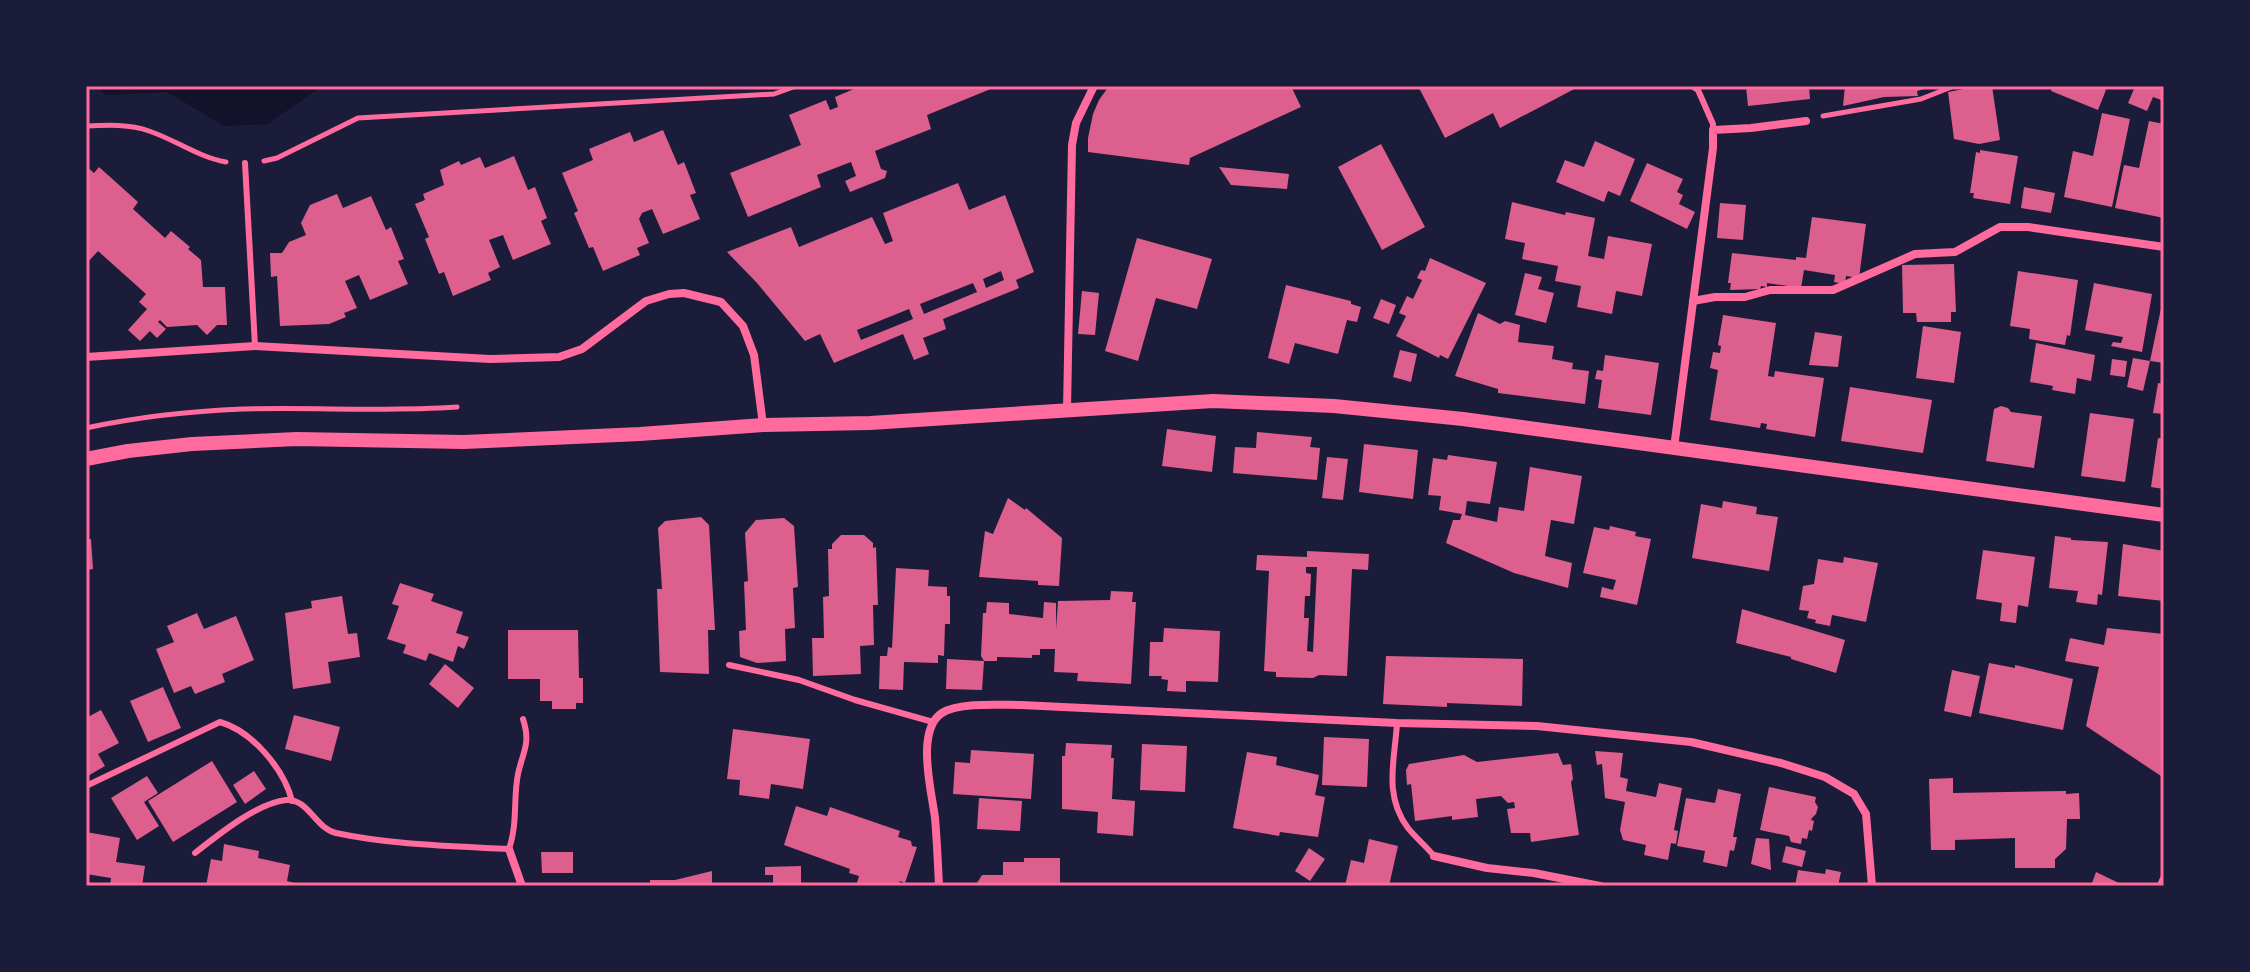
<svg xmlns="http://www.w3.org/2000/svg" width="2250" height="972" viewBox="0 0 2250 972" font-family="'Source Sans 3',sans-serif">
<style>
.water{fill:#12122b}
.building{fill:#dd5f8e;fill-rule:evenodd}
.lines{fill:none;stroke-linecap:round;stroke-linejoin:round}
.path{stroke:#ff6b9d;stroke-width:5}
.service{stroke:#ff6b9d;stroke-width:6}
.minor{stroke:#ff6b9d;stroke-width:8}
.tertiary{stroke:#ff6b9d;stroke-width:14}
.neatline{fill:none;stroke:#ff6b9d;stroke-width:3}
</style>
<rect width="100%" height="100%" fill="#1b1b3a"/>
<path class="water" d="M96,86H322L268,124L224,126L167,92L106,95Z"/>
<path class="building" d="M861,86H998L927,115L931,129L875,151L881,169L887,171L885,178L850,192L845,181L856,176L851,162L817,175L821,187L748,217L730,173L801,145L789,115L826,100L830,110L838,107L835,97Z
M1109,86H1291L1301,107L1190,158L1189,165L1088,152V138L1093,114L1099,100Z
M1418,86H1580L1500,128L1493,113L1445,138Z
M1746,86H1809L1810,99L1748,106Z
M1845,86H1932V87L1917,91L1918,96L1884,97L1843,106Z
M1980,86H1992L2000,140L1979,144L1954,139L1948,92Z
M2053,86H2100L2106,90L2098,110L2051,91Z
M2128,86H2164V101L2153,97L2147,111L2128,103L2134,89Z
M2102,113L2130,119L2112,207L2064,197L2073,151L2093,156Z
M2149,121L2164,124V218L2115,208L2124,165L2139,168Z
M663,130L678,165L684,162L696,193L690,195L700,219L663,234L652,209L642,213L639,219L649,243L637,248L640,255L603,271L593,247L589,248L574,213L578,211L562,173L593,160L589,149L630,132L634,142Z
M1595,141L1635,159L1620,196L1608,191L1604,202L1556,182L1565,160L1584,167Z
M1381,144L1425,227L1382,250L1338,167Z
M1980,150L2018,156L2010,204L1973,198L1974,193H1970L1976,152L1980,153Z
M514,156L528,190L535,187L547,218L541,221L551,244L513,260L503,235L489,240L500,267L488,273L491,280L453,296L444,272L439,274L425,239L429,237L415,204L425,200L423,194L444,185L440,170L459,161L461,165L480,157L485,168Z
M1647,163L1683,179L1677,192L1683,195L1679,204L1695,212L1687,229L1630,201Z
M86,166L94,173L99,167L138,202L133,209L165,238L171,231L190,247L188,249L201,260L203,287H225L227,325H217L207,335L197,325L167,327L160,320L158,322L166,329L157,338L150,331L140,341L128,330L147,309L139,302L146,294L98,251L86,264Z
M1219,167L1289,174L1287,189L1231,185Z
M958,183L969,210L1005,195L1034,272L1016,280L1019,288L943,319L946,329L923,338L929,354L914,360L903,334L834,363L820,334L805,341L757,283L727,252L791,227L799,247L872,217L885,244L893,241L883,213ZM1001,271L1004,280L986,288L983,279ZM973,283L977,292L924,314L920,304ZM909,309L913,319L861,340L857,330Z
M2024,187L2055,193L2051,213L2021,208Z
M337,194L343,208L371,196L386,230L391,227L404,259L398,261L408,284L370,300L359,275L345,281L357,308L344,313L346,317L329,324L280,326L277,276L271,277L270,253H282L289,242L306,235L301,223L310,205Z
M1512,202L1565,215L1566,212L1595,218L1588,256L1604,259L1608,236L1652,244L1642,296L1616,291L1612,314L1577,307L1581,286L1555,281L1558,266L1522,259L1525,243L1505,239Z
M1720,203L1746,205L1743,240L1717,238Z
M1812,217L1866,224L1859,278L1846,276L1845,284L1834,282L1835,275L1804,270L1801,288L1767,283V287L1761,286L1760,289L1730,290L1731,283H1728L1732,253L1796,260V257L1806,258Z
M1137,238L1212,259L1197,309L1156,298L1138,361L1105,351Z
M1430,258L1486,283L1448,359L1440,355L1439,358L1396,336L1406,316L1399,313L1407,296L1413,299L1422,280L1417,278L1421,270L1425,271Z
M1954,264L1956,312H1951V322H1917L1916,313H1903L1902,265Z
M2018,271L2078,280L2070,336L2067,335L2065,345L2029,339L2030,329L2010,326Z
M1525,273L1542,277L1538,289L1554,293L1546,323L1515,315Z
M2094,283L2152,294L2142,352L2111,346L2113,342L2121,343L2123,337L2085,330Z
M1286,285L1351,301V304L1361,307L1357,322L1347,320L1338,354L1295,343L1289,364L1268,358Z
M1082,291L1099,293L1095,335L1078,334Z
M1381,299L1396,305L1389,324L1373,318Z
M2163,299H2164V363L2150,361Z
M1478,313L1500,324L1505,321L1520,325L1518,342L1554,346L1552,359L1573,363L1572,369L1589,371L1585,404L1498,393V389L1455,376Z
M1723,315L1776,323L1768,376L1774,377L1775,371L1824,378L1815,437L1766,429L1767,424L1761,423L1760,428L1710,420L1718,370L1710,368L1713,352L1720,353L1721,346L1718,345Z
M1923,326L1961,332L1954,383L1916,378Z
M1815,332L1842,336L1838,367L1809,365Z
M2036,343L2095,355L2091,381L2077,378L2075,394L2052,390L2053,386L2030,382Z
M1400,350L1417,354L1411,382L1393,377Z
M1605,355L1659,363L1651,415L1598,408L1602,380L1595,379L1597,370L1603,371Z
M2133,358L2150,361L2143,391L2127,387Z
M2112,359L2127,361L2125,377L2110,375Z
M2158,383L2164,384V414L2153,413Z
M1850,387L1932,400L1923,453L1841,441Z
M2001,406L2008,408L2011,412L2042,416L2034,468L1986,461L1994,409Z
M2090,413L2134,419L2125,482L2081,476Z
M1167,429L1216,436L1212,472L1162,466Z
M1257,432L1312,437L1310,447L1320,448L1317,480L1233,473L1235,447L1256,448Z
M2158,438L2164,439V489L2151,487Z
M1364,444L1418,450L1413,499L1359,492Z
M1448,455L1497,462L1490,504L1467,501L1465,515L1497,522L1499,507L1524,511L1530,467L1582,476L1574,524L1551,520L1545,556L1572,563L1568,588L1514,573L1446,543L1453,520H1460L1462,514L1439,510L1441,496L1428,495L1433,458L1447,460Z
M1327,457L1348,459L1343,500L1322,498Z
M1008,498L1025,510L1026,508L1062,538L1059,586L1038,585V581L979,577L985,531L993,534Z
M1723,501L1757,507L1756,514L1778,517L1769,571L1692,558L1701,504L1722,508Z
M701,517L709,525L715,630H708L709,674L660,672L657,589H662L658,528L665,521Z
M784,518L794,526L798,587L793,588L795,628L785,629L786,661L757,663L740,657L739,631L746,630L744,582L748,581L745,533L756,520Z
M1610,526L1636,532L1635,536L1651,539L1637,605L1600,597L1602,587L1613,590L1616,580L1583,573L1594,527L1609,530Z
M841,535H864L873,543V548L876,547L878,605H873L874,645L860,646L861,674L813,676L812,638H824L823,597L829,596L828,549H832V544Z
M2055,536L2071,538V540L2108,542L2102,595L2098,594L2097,605L2076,602L2078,591L2049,588Z
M91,539L93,569L86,570V540Z
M2123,544L2164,551V601L2118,596Z
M1983,550L2035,557L2028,607L2018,605L2016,623L2000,621L2002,603L1976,599Z
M1307,551L1369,554L1368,570L1352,569L1347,676L1319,675L1313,678L1276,677V672L1264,671L1269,571L1256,570L1257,555L1307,557ZM1306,567H1317L1313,652L1307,651L1309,618H1304L1305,596H1310L1311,574L1306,573Z
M1844,557L1878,563L1866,622L1832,615L1830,626L1815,623L1816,620L1807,618L1809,611L1799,610L1803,586L1814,584L1818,559L1843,563Z
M896,568L929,570L928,586L947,587V596H950V624H945L944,656L938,655V663L904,662L903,690L879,689L880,656H887L888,647L892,648Z
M400,583L434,594L431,601L463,612L456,633L469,637L464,649L458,646L453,662L429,653L426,661L403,653L406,645L387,639L399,606L392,604Z
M1111,591L1133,592L1132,602H1136L1131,684L1077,681L1078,673L1054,672L1055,649H1040V655H1032V658L997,657V661H984L981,656L983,613H986L987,602L1009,603V614L1043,618L1044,602L1056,603V629L1058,601L1110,600Z
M342,596L348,634L357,633L360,657L328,662L331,683L293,689L285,613L312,608L311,601Z
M1742,609L1845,640L1836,673L1791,659V657L1736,643Z
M197,613L204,629L236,616L254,660L222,674L225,682L195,694L191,686L174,693L156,649L174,642L167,626Z
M1164,628L1220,631L1218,682L1186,681V692L1167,691L1168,680L1161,679L1162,676H1149L1150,642H1163Z
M2107,628L2164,634V778L2086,726L2099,667L2065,661L2070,638L2104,645Z
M508,630H578L579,678H583V703H576V709H552V701H540V679H508Z
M1386,656L1523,659L1522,706L1447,703V707L1383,704Z
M947,659L984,661L982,690L946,689Z
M1989,663L2015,668V665L2073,679L2063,730L1979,713Z
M445,664L474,688L458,708L429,684Z
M1952,670L1980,676L1971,717L1944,711Z
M163,687L181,728L148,742L130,701Z
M101,710L119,743L98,754L105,766L86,777V718Z
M294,715L340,727L331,761L285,749Z
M733,729L810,739L803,789L771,784L769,799L739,795L740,780L727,779Z
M1324,737L1369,739L1367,787L1322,785Z
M1066,743L1112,745L1111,758H1114L1112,799L1135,801L1133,836L1097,833L1098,812L1062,809V756H1065Z
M1142,744L1187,746L1185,792L1140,790Z
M971,750L1034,754L1031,799L953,794L955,762L970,763Z
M1595,751L1623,753L1620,777L1628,779L1626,791L1656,797L1659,783L1682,788L1674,830L1678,831L1676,844L1671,843L1668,860L1644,855L1646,845L1623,840L1620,830L1625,802L1605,798L1602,764L1597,765Z
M1247,752L1277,757L1276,765L1319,775L1315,795L1325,797L1318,837L1280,832L1279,836L1233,828Z
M1558,753L1563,765L1571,764L1573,779L1571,782L1579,835L1531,842L1530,833H1511L1507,809L1515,808L1514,802L1508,803L1501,796L1476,799L1478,817L1452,820V816L1415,821L1411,784L1407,785L1406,770L1409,764L1464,755L1477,762Z
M212,761L237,802L173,842L148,801Z
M254,771L266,789L245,804L233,785Z
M147,776L158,793L144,802L159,826L137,840L111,798Z
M1953,778V793L2066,791V794L2079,793L2080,819H2067L2066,849L2055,859V868H2015V838L1955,840V850H1931L1929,779Z
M1769,787L1816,797L1815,802L1818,807L1816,814L1812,818L1811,820L1814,821L1812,831L1809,830L1807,839L1802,838L1801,844L1791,842L1789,836L1760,830Z
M1718,789L1741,794L1733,837H1737L1734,851L1730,850L1727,867L1703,862L1705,851L1677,846L1686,798L1715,803Z
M979,798L1022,801L1020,831L977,829Z
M796,806L827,816L830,807L900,831L898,837L911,841L912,846L917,847L905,883L900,881L898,886H856L859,876L849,873L850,869L784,845Z
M86,832L120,838L116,862L145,866L142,886H110L111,878L86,874Z
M1756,838L1769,839L1771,870L1751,864Z
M1369,839L1398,846L1389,886H1345L1351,860L1364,863Z
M224,844L259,851L258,858L290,865L287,881L305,886H206L211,859L222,861Z
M1786,846L1806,851L1802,867L1782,862Z
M1309,848L1325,859L1310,881L1295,871Z
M541,852H573V873H542Z
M1024,858H1060V886H971V883H977L982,875H1003V862H1024Z
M801,866V886H781V883H773V875H765V867Z
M1826,869L1841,872L1838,886H1795L1798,870L1825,874Z
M712,871V886H650V880H675Z
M2096,872L2125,886H2091Z"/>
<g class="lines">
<path class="path" d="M1823,116L1921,99L1954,86
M86,126C107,125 130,124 149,131C176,140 198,157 226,162
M264,161L277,158L358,118L774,94L796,86
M86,428C137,417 191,411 243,409C315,407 386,412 457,407
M2159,886L2164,875"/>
<path class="service" d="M1692,86L1698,90L1713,124V130
M245,163L255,346
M729,665L799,680L855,700L933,722
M1397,723C1395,759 1383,795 1408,828C1416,838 1426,846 1434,856
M86,786L220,722C252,731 284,769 292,801
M195,853C218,835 257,803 286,800C308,798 316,829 336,833C392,845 452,846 509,849C518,823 513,798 518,774C523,751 531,744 523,719"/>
<path class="minor" d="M1693,301L1715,297H1745L1770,290H1833L1915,254L1955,252L2000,227H2028L2164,247
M86,357L255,346L490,359L559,357L582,349L646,301L669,294L684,293L721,302L743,326L754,355L763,425
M1067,410L1072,145L1076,123L1094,86
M1674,448L1713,148V130L1751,128L1806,121
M509,849L522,886
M1434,856L1487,868L1534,873L1600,886
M939,886C938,864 937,841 935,818C932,793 915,730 942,713C959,702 1001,705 1021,705L1397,723L1537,726L1691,742L1781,763L1825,777L1854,794L1866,814L1872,886"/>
<path class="tertiary" d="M86,459L128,451L192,444L297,439L464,442L640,434L763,425L870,423L1213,401L1334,406L1463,419L2164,515"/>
</g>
<rect width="2250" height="972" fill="none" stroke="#1b1b3a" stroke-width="176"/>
<rect x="88" y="88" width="2074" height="796" class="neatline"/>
</svg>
